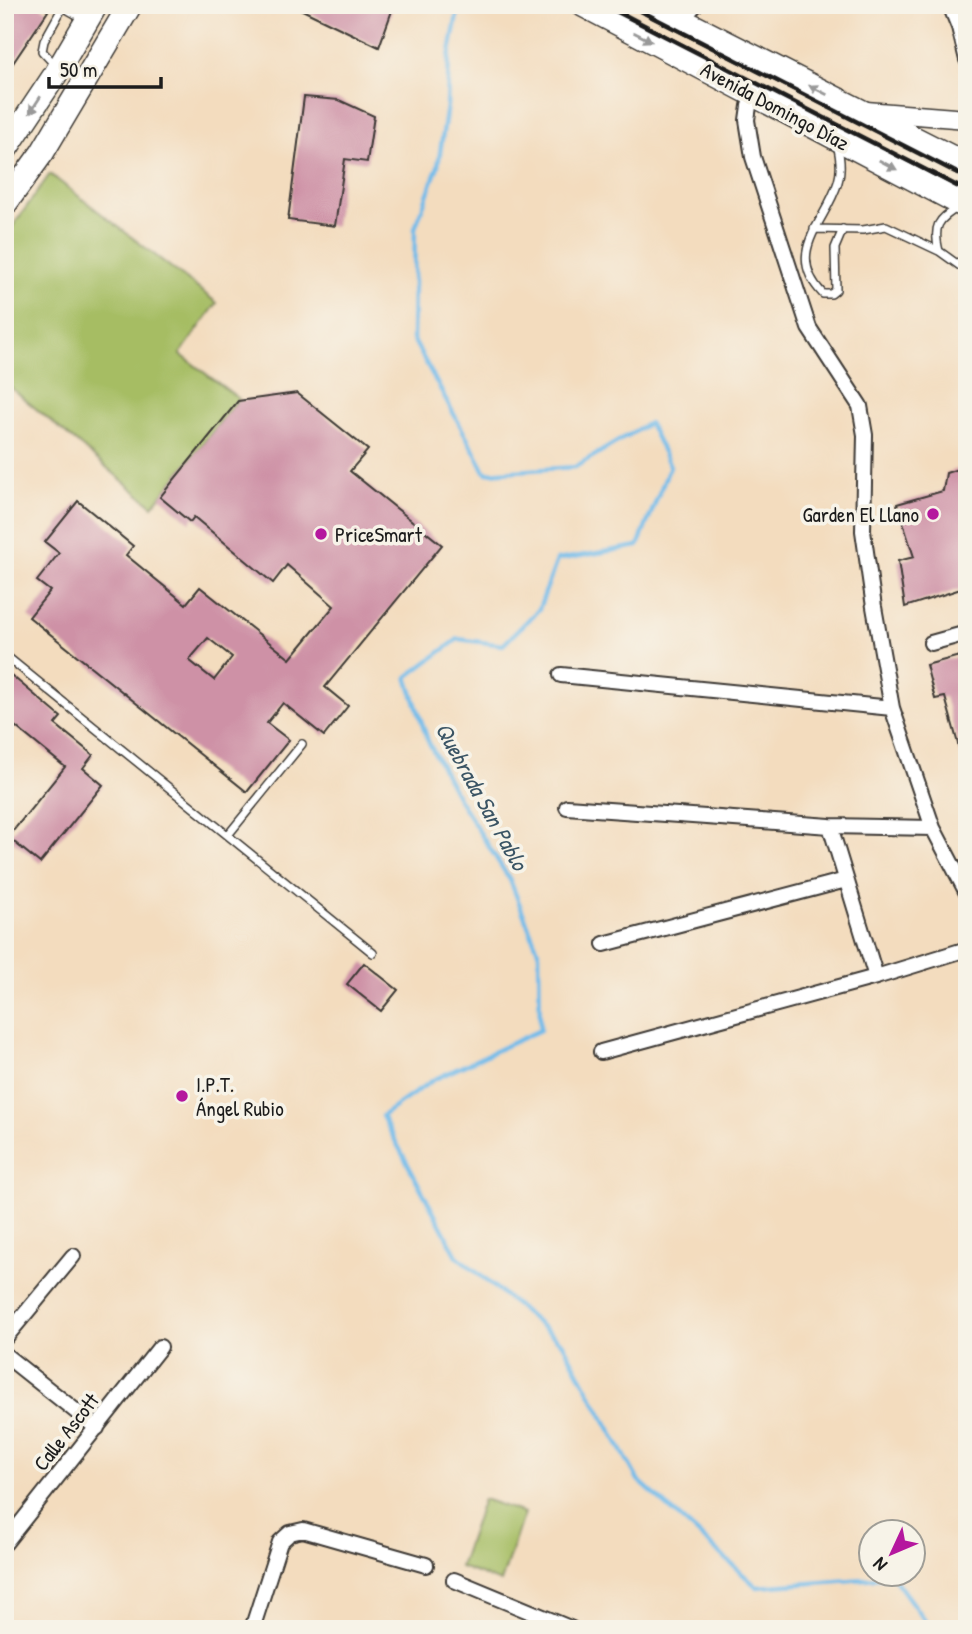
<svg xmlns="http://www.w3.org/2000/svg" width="972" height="1634" viewBox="0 0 972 1634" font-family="'Patrick Hand',sans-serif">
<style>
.green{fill:#a6bd63;stroke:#616c40;stroke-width:2}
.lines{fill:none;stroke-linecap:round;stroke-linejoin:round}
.stream{stroke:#71bbea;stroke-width:4.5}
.building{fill:#ce91a6;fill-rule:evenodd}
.service-casing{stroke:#3c3934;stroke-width:10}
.minor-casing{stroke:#3c3934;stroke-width:18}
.tertiary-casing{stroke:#3c3934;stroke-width:21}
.primary-casing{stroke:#3c3934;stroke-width:26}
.service{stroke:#fff;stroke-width:7}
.minor{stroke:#fff;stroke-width:14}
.tertiary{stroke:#fff;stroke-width:18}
.primary{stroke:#fff;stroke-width:23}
.rail{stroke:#1c1c1c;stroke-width:4.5}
.oneway{fill:#999}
.poi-dot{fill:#b5179e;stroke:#f7f3e8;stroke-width:2.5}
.labels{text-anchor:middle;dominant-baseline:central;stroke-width:7;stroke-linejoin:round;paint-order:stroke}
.street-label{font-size:21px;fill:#1c1c1c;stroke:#f7f3e8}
.poi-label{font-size:21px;fill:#1c1c1c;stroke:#f7f3e8;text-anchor:start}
.water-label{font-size:23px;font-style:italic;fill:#3a5464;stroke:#f7f3e8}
</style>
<rect width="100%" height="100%" fill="#f7f3e8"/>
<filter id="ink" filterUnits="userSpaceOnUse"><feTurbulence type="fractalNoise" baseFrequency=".0143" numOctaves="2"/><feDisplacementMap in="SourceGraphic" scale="14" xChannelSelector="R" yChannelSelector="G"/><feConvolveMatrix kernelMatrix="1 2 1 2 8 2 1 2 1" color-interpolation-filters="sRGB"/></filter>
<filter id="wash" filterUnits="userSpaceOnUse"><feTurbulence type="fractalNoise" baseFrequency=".00686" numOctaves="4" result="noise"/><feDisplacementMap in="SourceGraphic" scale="28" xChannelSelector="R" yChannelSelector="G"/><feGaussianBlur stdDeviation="1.57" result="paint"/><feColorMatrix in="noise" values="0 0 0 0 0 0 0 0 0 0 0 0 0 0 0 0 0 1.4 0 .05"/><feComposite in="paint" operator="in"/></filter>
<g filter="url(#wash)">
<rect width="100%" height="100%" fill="#f3dcbe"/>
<path class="green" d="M50,174L217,303L180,354L239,399L153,506L5,383V237Z
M483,1499L524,1513L501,1582L460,1567Z"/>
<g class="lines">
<path class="stream" d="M459,5L449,57L447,106L438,166L415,228L413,339L486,473L575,467L649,423L670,466L638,546L557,560L539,609L503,645L458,639L407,677L428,741L458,798L510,880L539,953L540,1030L433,1080L382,1116L457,1256L563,1344L638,1480L757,1587L893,1577L931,1629"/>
</g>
<g id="blocks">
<path class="building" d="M5,5H38L48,11L5,75Z
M292,5H394L379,47Z
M304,97L339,100L374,116L367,162L345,159L335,226L288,220Z
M297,393L368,450L350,471L442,545L325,687L348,706L324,736L283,703L267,723L289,740L247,792L29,617L50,591L37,581L59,553L45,542L78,501L133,546L126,555L186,604L200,587L290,659L334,606L287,565L273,583L194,517L190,522L160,497L238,401ZM208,638L232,657L214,680L189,660Z
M967,466V587L905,607L898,561L914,557L897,504L943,491L946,473Z
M967,654V762H963L945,697L935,699L926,665Z
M5,670L61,717L55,724L93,755L83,768L103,785L40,863L8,837L65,767L5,718Z
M364,963L398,990L381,1011L347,984Z"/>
</g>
</g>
<g filter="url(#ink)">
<use href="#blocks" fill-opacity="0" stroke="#3c3934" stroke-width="2"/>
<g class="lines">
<defs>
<path id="service" d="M61,6L84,19
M56,66L42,51L44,41L64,5
M837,144C840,156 842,170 838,182C826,223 783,252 823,294H831L836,290L835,248L843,229
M814,229L863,230L886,226L939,251L967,271
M939,251C933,227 937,219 959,207
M5,655L373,953
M228,835L302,744"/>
<path id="minor" d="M950,5L959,27L967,60
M681,20L695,5
M754,94L749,106L747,120L753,157L809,328L860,406L865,435L863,531L874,607L892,708L933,828L967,893
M931,643L967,633
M561,675L892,708
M567,807L830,826L933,828
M830,826L876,977
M604,944L846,880
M601,1052L876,977L967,949
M5,1338L73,1256
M5,1355L97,1428
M5,1543L160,1347
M454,1580L572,1629
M252,1629L280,1542L290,1533L303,1530L426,1565"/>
<path id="tertiary" d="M866,111L967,119"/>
<path id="primary" d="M583,5L967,207
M652,5L967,165
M5,150L55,75L96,5
M5,204L42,153L130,5"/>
</defs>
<use href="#service" class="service-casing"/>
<use href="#minor" class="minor-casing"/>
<use href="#tertiary" class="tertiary-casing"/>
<use href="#primary" class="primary-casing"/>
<use href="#service" class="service"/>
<use href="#minor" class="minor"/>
<use href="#tertiary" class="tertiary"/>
<use href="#primary" class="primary"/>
<path class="rail" d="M604,5L967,191
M629,5L967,178"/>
</g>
<defs><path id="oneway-solid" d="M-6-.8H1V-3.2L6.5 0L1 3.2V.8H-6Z" transform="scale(1.75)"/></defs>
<g class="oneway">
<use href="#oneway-solid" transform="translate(643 37) rotate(27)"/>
<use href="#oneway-solid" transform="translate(818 90) rotate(-153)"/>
<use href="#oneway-solid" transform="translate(35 105) rotate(123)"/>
<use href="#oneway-solid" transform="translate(888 165) rotate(28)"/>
</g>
</g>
<g class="poi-dot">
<circle cx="933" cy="514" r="7"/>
<circle cx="321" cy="534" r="7"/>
<circle cx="182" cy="1096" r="7"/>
</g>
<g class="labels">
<g class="street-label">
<text transform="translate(775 106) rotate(28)">Avenida Domingo Díaz</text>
<text transform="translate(66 1432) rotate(-52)">Calle Ascott</text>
</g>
<g class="poi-label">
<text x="919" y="514" text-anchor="end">Garden El Llano</text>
<text x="335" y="534">PriceSmart</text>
<text x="196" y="1084">I.P.T.<tspan x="196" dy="24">Ángel Rubio</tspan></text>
</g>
<g class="water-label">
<text transform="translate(482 796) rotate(61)">Quebrada San Pablo</text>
</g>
</g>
<rect width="972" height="1634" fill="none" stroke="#f7f3e8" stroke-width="28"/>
<g transform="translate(892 1553) rotate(226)"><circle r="33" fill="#f7f3e8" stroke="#9f9d96" stroke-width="2"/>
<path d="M0-5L12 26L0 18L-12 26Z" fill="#b5179e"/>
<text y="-10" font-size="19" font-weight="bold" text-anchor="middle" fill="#1c1c1c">N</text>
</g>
<path d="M49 77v10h112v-10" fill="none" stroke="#1c1c1c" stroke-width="3.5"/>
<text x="60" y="77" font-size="21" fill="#1c1c1c" stroke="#f7f3e8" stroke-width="5" paint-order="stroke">50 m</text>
</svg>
